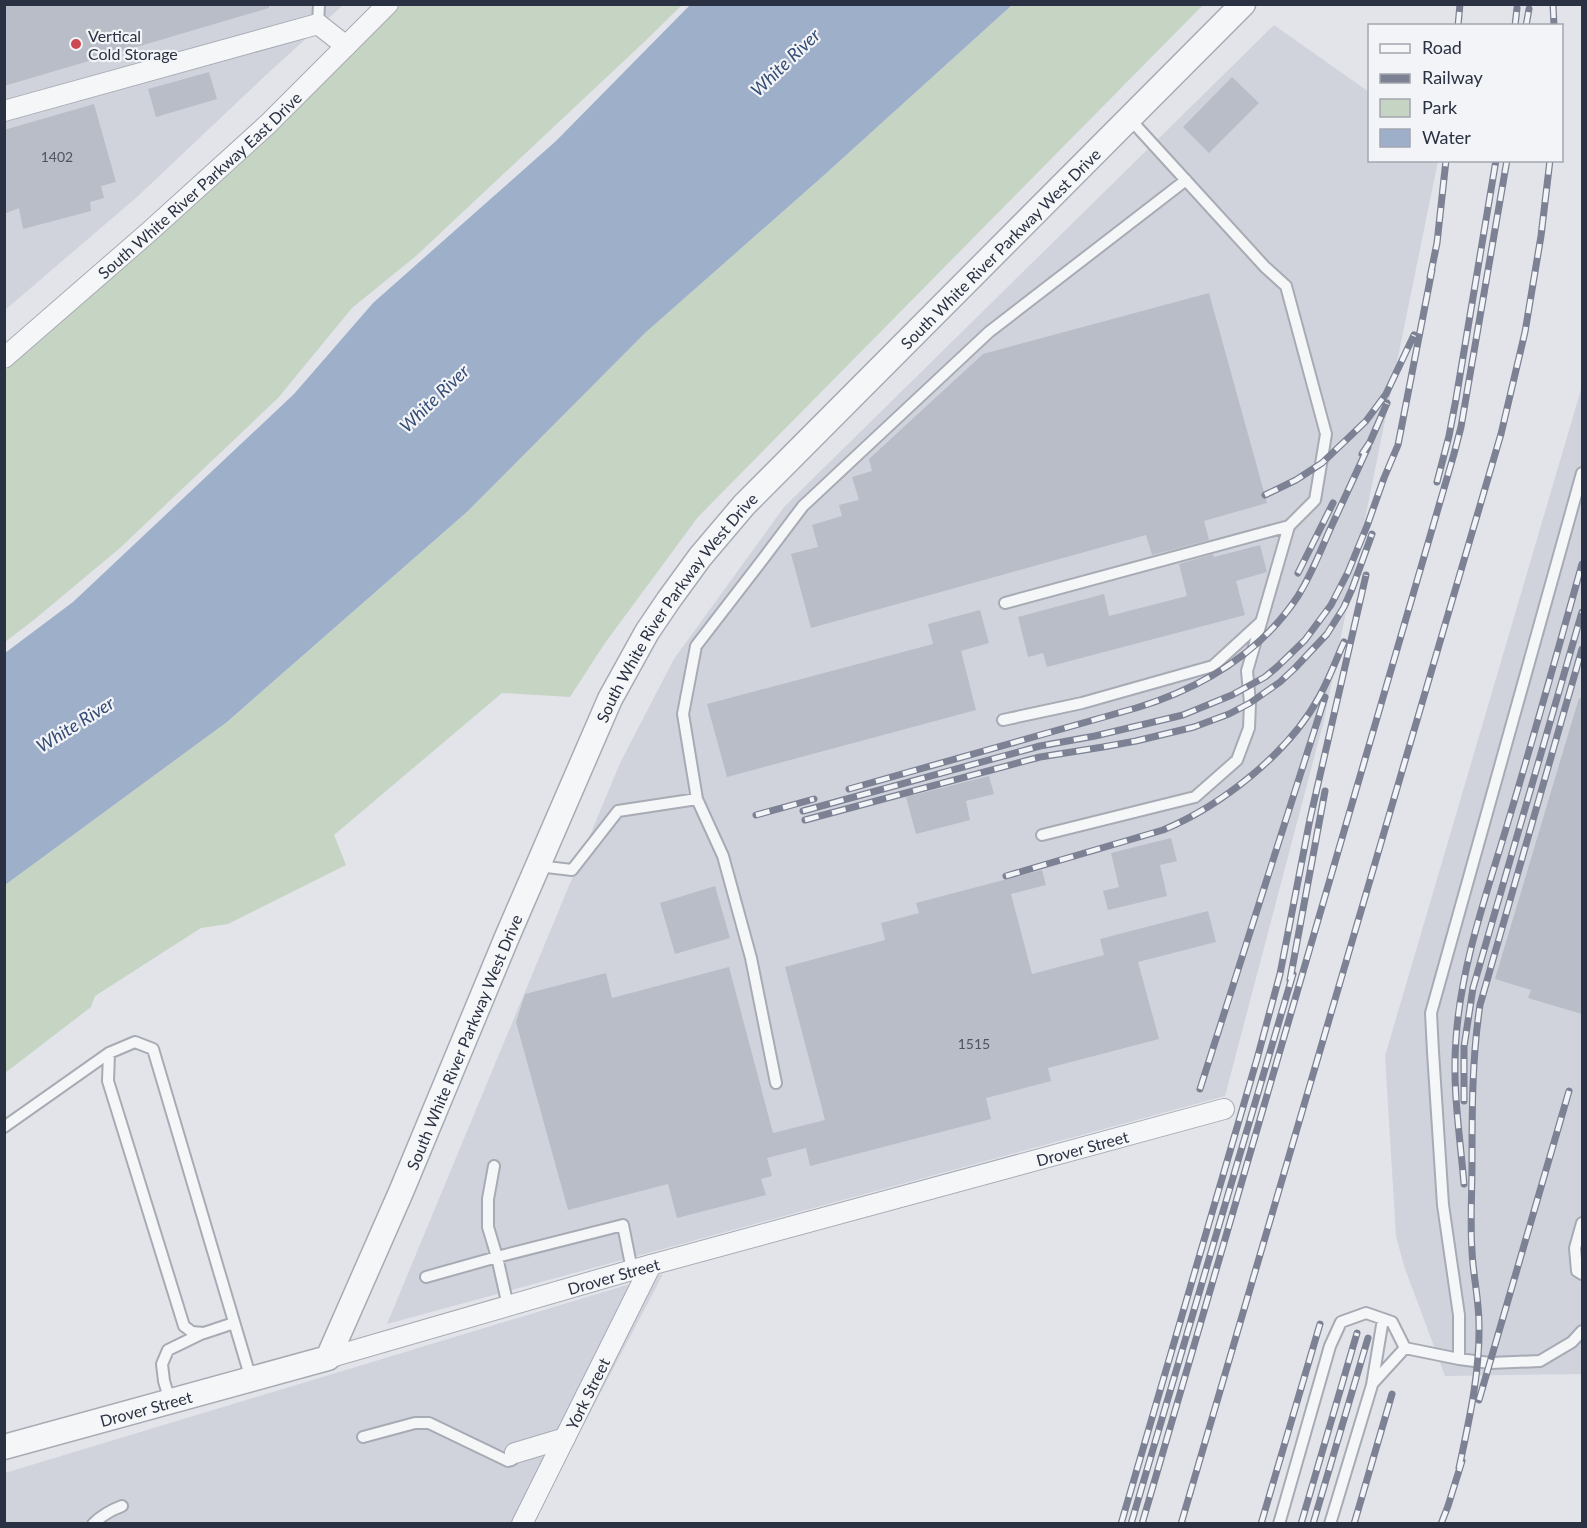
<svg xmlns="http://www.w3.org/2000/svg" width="1587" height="1528" viewBox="0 0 1587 1528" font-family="Lato,sans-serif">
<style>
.built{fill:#d0d3dc}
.green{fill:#c6d4c3}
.water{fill:#9eafc9}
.building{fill:#b9bdc7}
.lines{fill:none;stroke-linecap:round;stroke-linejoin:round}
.service-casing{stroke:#a7abb4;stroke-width:14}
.minor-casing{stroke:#a7abb4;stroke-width:22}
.tertiary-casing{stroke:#a7abb4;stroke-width:27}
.service{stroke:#f5f6f8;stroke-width:10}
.minor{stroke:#f5f6f8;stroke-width:20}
.tertiary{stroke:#f5f6f8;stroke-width:24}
.rail-casing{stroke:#7c8294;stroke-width:7}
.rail{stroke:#f2f4f7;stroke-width:4.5;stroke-dasharray:14;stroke-linecap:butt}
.poi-dot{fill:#cc4a52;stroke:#f2f4f7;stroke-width:2}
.labels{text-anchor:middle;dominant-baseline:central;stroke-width:4.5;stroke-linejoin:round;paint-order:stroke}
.number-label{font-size:14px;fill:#4e5463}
.poi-label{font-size:16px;fill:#2a3142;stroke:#f2f4f7;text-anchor:start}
.street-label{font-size:16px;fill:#2a3142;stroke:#f2f4f7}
.water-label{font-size:18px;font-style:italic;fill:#354c75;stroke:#f2f4f7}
</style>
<rect width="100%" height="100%" fill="#e2e4ea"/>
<path class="built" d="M5,5H343L267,74L137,197L5,310Z
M1274,25L1369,92L1370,160L1438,161L1324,720L1225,1096L387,1324L620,763L674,659L784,507Z
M1582,386V1374L1445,1376L1404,1266L1396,1236L1385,1056Z
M663,1274L532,1523L5,1524V1473Z"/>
<path class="green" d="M401,5H682L642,44L416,256L352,308L278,398L120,548L35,619L5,642V371L225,174Z
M1012,5H1203L698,517L605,643L570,697L502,693L334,835L346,865L228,924L201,928L95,996L91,1007L5,1073V885L227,722L468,511L645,333L822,177Z"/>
<path class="water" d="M690,5H1012L822,177L645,333L468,511L227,722L5,885V653L73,602L294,394L373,303L556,141Z"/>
<path class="building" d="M4,4H269V8L4,86Z
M209,72L217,99L156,117L148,89Z
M1232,77L1259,103L1209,153L1183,127Z
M94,104L116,182L101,186L104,198L90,202L91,211L23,229L19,208L4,214V130Z
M1209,293L1267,503L1204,521L1209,540L1152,555L1146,535L811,628L791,554L818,547L812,525L842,516L839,505L859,500L852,477L872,471L869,459L983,354Z
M1260,545L1267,572L1236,581L1245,615L1047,667L1043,653L1028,657L1018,617L1104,594L1109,616L1187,596L1179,564L1213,554L1214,557Z
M980,610L989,643L961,651L976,710L727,777L707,704L933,644L928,624Z
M1579,698H1582V1014L1528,998L1531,990L1495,979Z
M989,776L994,794L966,801L970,820L916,834L906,797Z
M1171,838L1177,861L1160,865L1167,896L1108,910L1103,891L1119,887L1111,853Z
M1042,870L1046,885L1011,894L1032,974L1104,955L1100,939L1208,911L1216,942L1138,962L1159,1039L1048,1068L1051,1081L986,1098L991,1119L810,1166L806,1148L767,1158L772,1176L761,1179L766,1195L677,1218L668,1184L568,1210L516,1022L525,994L606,973L612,998L729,967L773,1133L825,1120L785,967L885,940L881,923L919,913L916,903Z
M715,886L730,938L675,954L660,903Z"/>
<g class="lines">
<defs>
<path id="service" d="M318,24L319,4
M1005,603L1289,526
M1003,720L1082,703L1213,666L1261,622
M697,799L723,856L751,958L776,1083
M1042,835L1195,797L1237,760L1249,728L1250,703L1247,671L1289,526L1315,500L1326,434L1286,286L1265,267L1129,118
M538,866L572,870L618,811L697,799L683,714L696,646L760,563L803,506L989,332L1186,180
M109,1053L108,1081L184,1326L192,1332L204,1333L234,1323
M4,1127L109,1053L135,1042L153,1049L251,1379
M1582,1223L1575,1248L1577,1271L1582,1274
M426,1277L497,1257L488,1227V1199L494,1166
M508,1306L497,1257L623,1225L632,1270
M1459,1359V1315L1443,1205L1433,1052L1431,1013L1582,473
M1373,1383L1405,1348
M170,1401L164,1381L162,1364L168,1350L201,1334
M363,1437L415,1423H429L508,1461L512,1460L515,1453
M93,1524C102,1515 111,1510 122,1506
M1279,1524L1330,1346L1341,1322L1366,1313L1392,1322L1405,1348L1459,1359L1490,1363L1540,1361L1572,1342L1582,1331
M1330,1524L1372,1385L1383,1319"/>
<g id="minor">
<path d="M4,111L318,24L346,46"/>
<path id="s1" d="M4,358L150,231L268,124L388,4"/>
<path id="s2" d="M328,1358L632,1270L1224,1109"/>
<path d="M515,1453L565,1438"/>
<path id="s3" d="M522,1524L651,1265"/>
</g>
<g id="tertiary">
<path id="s4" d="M4,1447L328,1358L401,1192L507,937L610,699L647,632L668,601L700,557L744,505L1243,4"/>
</g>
</defs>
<use href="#service" class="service-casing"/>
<use href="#minor" class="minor-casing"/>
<use href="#tertiary" class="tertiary-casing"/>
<use href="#service" class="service"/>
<use href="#minor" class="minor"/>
<use href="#tertiary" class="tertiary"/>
<defs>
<path id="rail" d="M1553,4L1554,26
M1458,26L1460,4
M1515,26L1517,8
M1526,26L1529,9
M1430,277L1437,243L1446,160
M1362,454L1370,442L1387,403
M1437,482L1449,436L1456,399L1496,160
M1265,495L1296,480L1322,463L1366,421L1386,394L1414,335
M1298,573L1333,503
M849,789L1136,708C1201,688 1260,654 1298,596C1310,577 1319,555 1328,534C1341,505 1355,476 1368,447
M803,811L1040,746L1095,736L1183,715L1232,695L1265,677L1277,667L1305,640L1331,605L1348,572L1367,526L1384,478L1398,445L1432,270
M756,815L814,799
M805,820L1040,757L1103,747L1136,741L1194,727L1229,714L1250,703L1280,682L1295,668L1327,634L1344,607L1352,589L1372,534
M1006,876L1163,830C1221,806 1289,753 1319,697C1329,679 1336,660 1344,642
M1290,980L1325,791
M1200,1089L1325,697
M1464,1101V1047L1473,988L1582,612
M1464,1184C1460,1136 1452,1087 1456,1039C1461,964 1487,893 1508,822C1534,736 1558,650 1582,564
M1479,1400L1569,1091
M1459,1468C1469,1421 1480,1373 1479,1324C1479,1300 1473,1275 1472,1251C1470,1222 1472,1193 1472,1164C1472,1111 1472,1058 1480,1005L1582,649
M1121,1524L1257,1059L1280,974L1310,819L1366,575
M1131,1524L1293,974
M1142,1524L1454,454L1461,427L1507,160
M1181,1524L1501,434L1525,332L1541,236L1550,160
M1261,1524L1320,1324
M1301,1524L1357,1333
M1313,1524L1368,1338
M1354,1524L1392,1394
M1441,1524L1448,1506L1462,1461"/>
</defs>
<use href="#rail" class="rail-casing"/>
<use href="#rail" class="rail"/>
</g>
<circle class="poi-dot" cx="76" cy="44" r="6"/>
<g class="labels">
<g class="number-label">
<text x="57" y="156">1402</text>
<text x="974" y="1043">1515</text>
</g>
<g class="poi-label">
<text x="88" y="35">Vertical<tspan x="88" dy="18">Cold Storage</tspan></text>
</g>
<g class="street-label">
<text stroke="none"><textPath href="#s1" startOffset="261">South White River Parkway East Drive</textPath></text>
<text stroke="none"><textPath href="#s4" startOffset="1652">South White River Parkway West Drive</textPath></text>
<text stroke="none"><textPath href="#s4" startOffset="1166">South White River Parkway West Drive</textPath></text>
<text stroke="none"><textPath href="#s4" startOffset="680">South White River Parkway West Drive</textPath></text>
<text stroke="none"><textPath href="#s2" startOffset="783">Drover Street</textPath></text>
<text stroke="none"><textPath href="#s2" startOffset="297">Drover Street</textPath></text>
<text stroke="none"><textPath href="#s3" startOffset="146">York Street</textPath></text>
<text stroke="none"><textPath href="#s4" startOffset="147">Drover Street</textPath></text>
</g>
<g class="water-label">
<text transform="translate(785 62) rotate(-44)">White River</text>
<text transform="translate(434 398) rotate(-44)">White River</text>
<text transform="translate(75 724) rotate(-32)">White River</text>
</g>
</g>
<rect width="1587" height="1528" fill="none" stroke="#2a3142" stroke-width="12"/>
<rect x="1368" y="24" width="195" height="138" fill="#f2f4f7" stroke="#a2a6af" stroke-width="1.5"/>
<rect x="1380" y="44" width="30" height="9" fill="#f5f6f8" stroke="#a2a6af" stroke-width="1.5"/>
<text x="1422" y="54" font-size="18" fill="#2a3142">Road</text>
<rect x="1380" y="74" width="30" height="9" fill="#7c8294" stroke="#a2a6af" stroke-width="1.5"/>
<text x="1422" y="84" font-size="18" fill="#2a3142">Railway</text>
<rect x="1380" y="99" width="30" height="18" fill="#c6d4c3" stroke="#a2a6af" stroke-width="1.5"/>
<text x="1422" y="114" font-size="18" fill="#2a3142">Park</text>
<rect x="1380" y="129" width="30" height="18" fill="#9eafc9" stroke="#a2a6af" stroke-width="1.5"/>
<text x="1422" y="144" font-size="18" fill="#2a3142">Water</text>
</svg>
